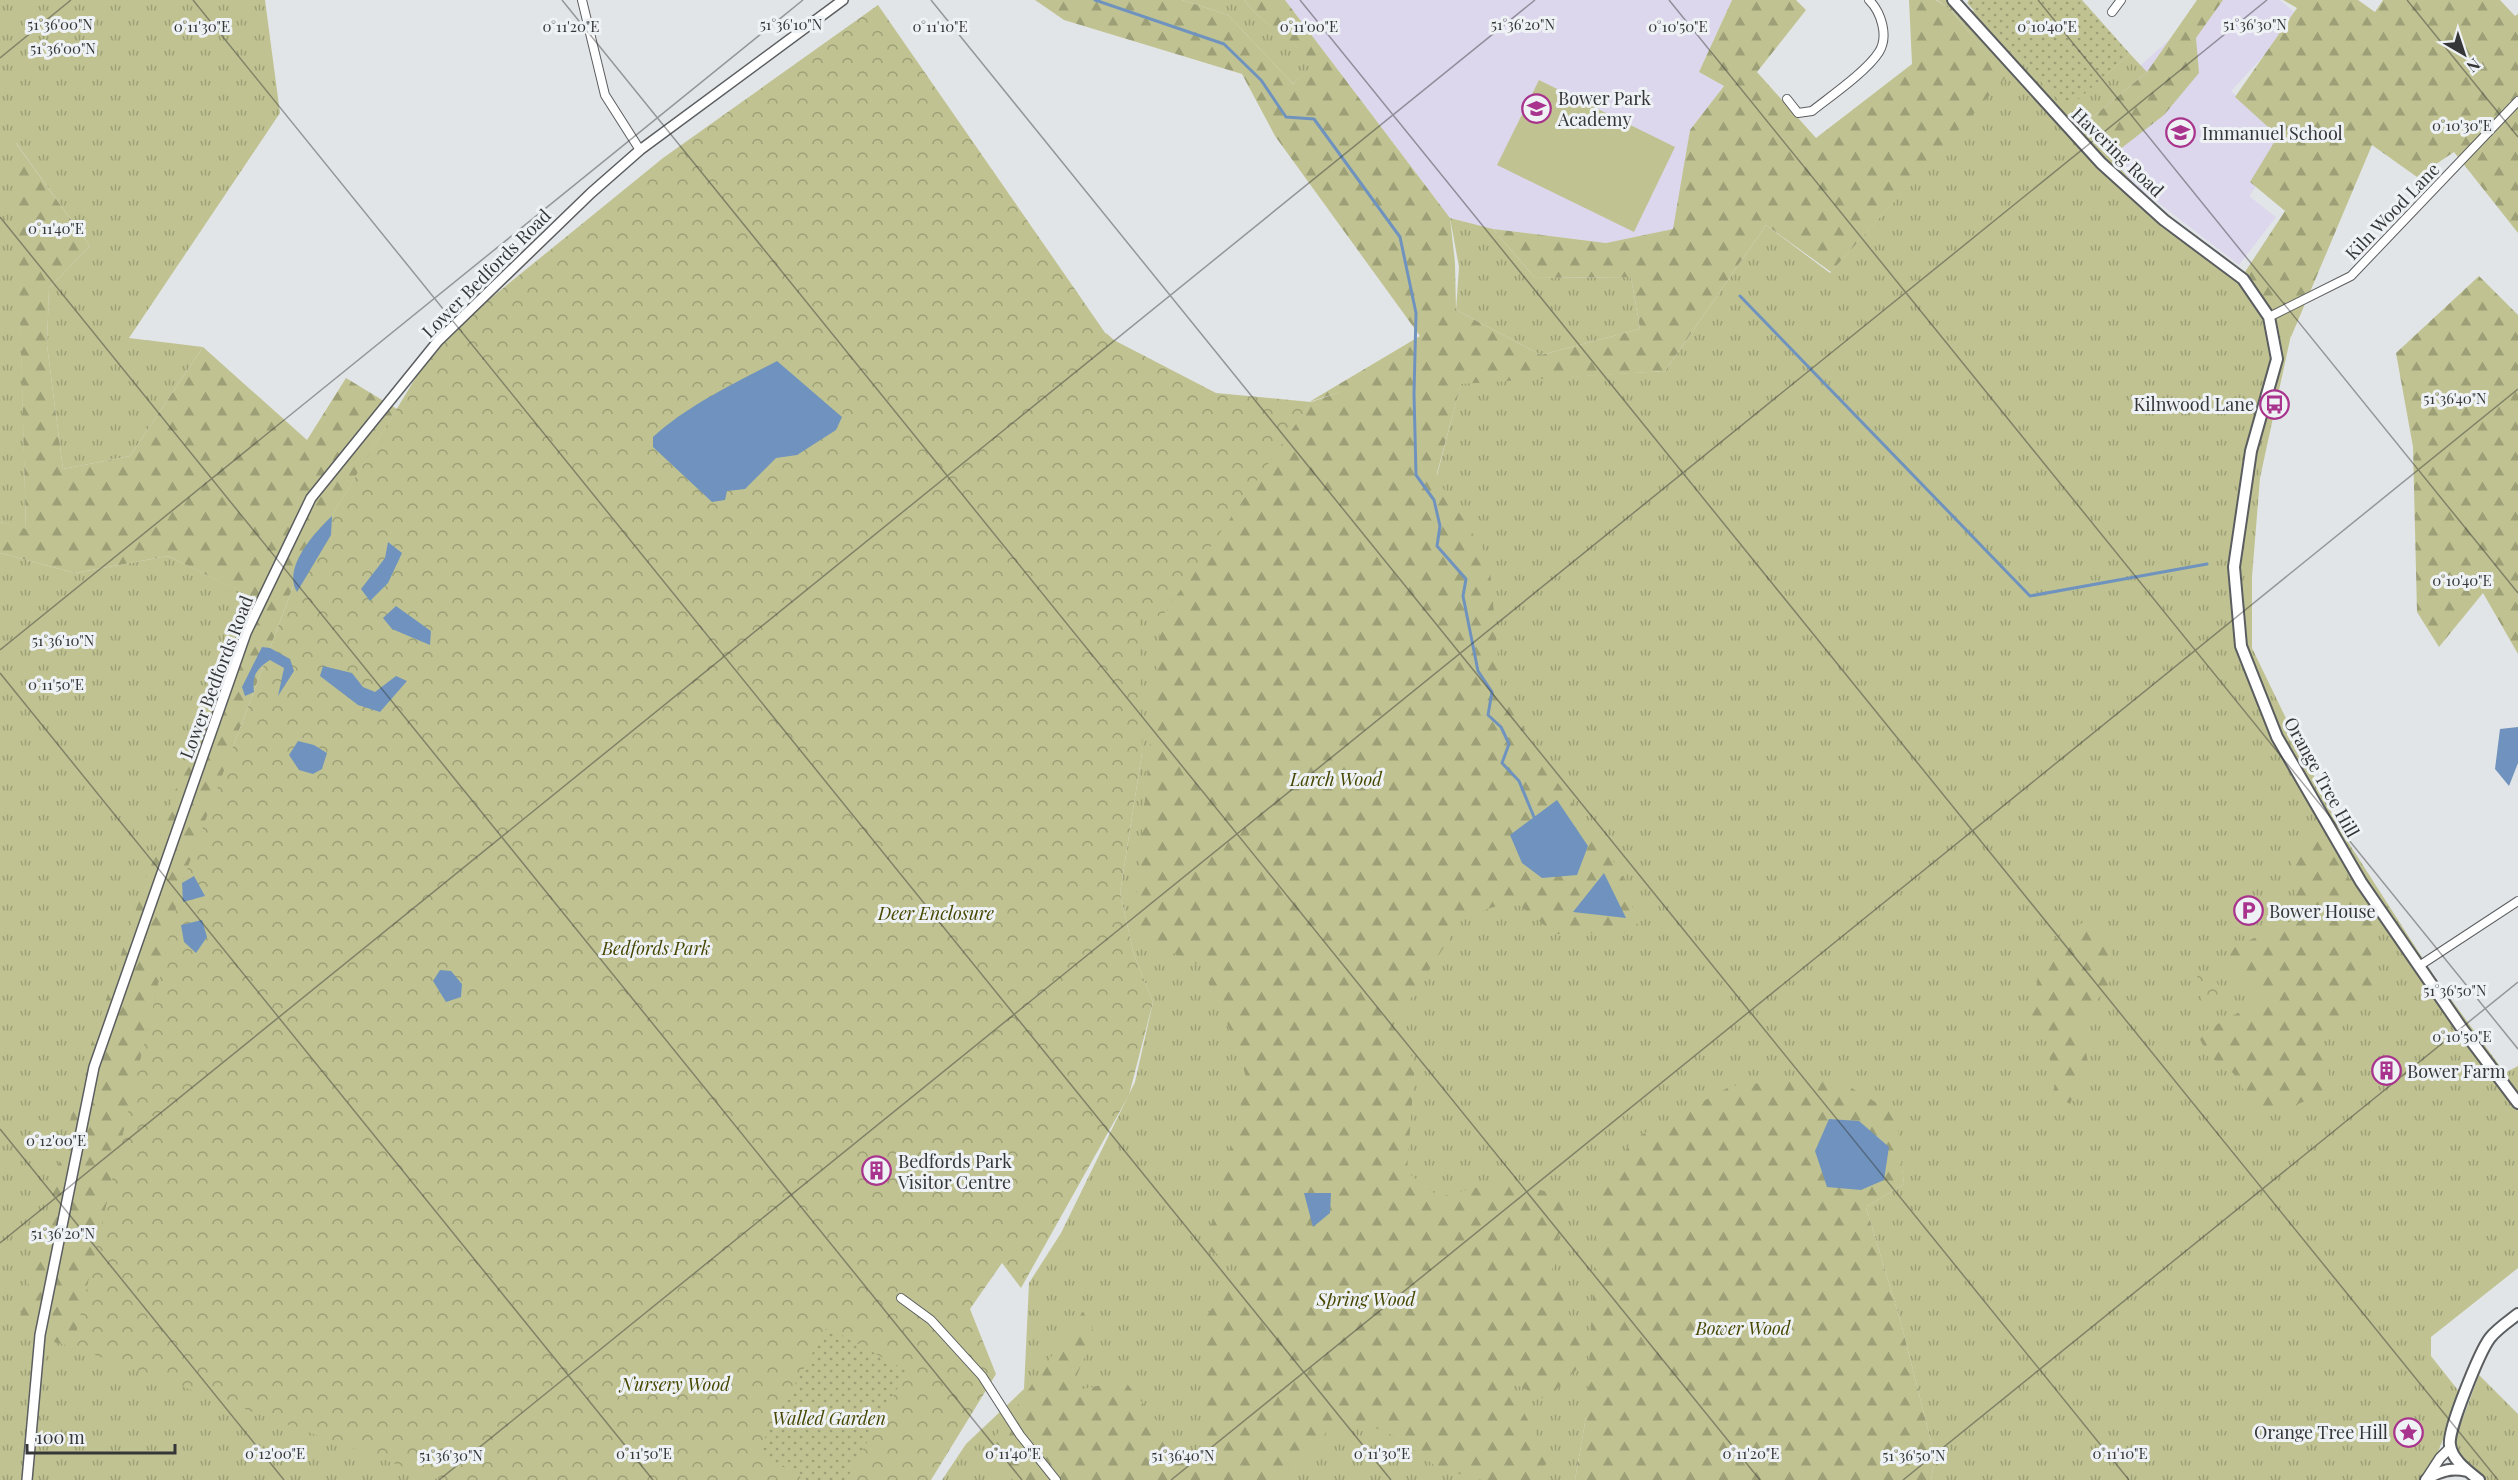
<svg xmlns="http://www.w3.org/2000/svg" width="2518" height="1480" viewBox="0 0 2518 1480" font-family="'Playfair Display',serif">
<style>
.education{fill:#dcd7ed}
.grass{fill:url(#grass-tufts)}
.forest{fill:url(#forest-firs)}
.park{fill:url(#park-crowns)}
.garden{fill:url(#garden-dots)}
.pitch{fill:#c0c391}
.water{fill:#6f93be}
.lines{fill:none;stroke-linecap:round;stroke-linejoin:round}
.stream{stroke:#6f93be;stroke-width:3}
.minor-casing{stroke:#5b5e60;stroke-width:10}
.tertiary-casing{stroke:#5b5e60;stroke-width:12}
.secondary-casing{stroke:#5b5e60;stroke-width:14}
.minor{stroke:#fff;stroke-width:8}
.tertiary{stroke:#fff;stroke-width:9}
.secondary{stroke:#fff;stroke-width:10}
.ticks{fill:none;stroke:#353637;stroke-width:1.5;stroke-opacity:0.45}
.labels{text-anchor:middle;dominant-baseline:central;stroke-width:6;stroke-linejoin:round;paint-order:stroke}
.poi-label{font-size:18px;fill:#353637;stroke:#eff2f5;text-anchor:start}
.street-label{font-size:18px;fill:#353637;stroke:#eff2f5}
.park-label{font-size:18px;font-style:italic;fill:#464700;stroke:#eff2f5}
.ticks-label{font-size:15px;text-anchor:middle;fill:#353637;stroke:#eff2f5;stroke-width:6;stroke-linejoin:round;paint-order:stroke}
</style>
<defs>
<pattern id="grass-tufts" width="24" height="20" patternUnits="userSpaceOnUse" patternTransform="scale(1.5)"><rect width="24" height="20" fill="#c0c391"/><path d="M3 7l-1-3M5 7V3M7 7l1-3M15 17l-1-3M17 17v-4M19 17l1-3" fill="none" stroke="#9d9f77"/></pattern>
<pattern id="forest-firs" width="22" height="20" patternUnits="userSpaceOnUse" patternTransform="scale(1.5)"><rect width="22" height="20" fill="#c0c391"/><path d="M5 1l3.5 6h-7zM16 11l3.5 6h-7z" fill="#9d9f77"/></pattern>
<pattern id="park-crowns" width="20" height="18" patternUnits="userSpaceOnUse" patternTransform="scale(1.5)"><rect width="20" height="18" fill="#c0c391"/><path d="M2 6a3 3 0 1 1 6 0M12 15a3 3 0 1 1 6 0" fill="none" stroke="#9d9f77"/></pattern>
<pattern id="garden-dots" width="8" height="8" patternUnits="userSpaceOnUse" patternTransform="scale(1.5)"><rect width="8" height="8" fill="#c0c391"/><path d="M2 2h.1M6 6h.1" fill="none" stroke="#9d9f77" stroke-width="1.8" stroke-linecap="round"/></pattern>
</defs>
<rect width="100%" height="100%" fill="#e2e5e7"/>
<path class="education" d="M1285,0H1732L1699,72L1724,86L1690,130L1674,229L1606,243L1493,229L1450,218Z
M2202,0H2280L2300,17L2231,91L2289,142L2249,196L2276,217L2239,265L2094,153L2076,123L2170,39Z"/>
<path class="grass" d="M0,0H265L280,113L129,338L203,347L130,456L63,469L47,345L49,288L90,246L16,143L26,530L0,522Z
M1182,0H1244L1255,13L1316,63L1293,84L1228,15Z
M1937,0H1950L1976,12L2067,108L2130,54L2147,72L2082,126L2144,195L2246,278L2291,335L2260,478L2252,577V648L2339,828L2434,976L2505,1073L2518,1066V1268L2431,1337V1356L2461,1394L2438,1452L2420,1480H1931L1935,1457L1901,1323L1866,1207L1904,1184L1895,1117L1586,1417L1575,1480H942L966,1444L1024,1389L1029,1283L1061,1233L1135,1082L1153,1002L1134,955L1120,893L1142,753L1106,333L1209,423H1296L1311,402L1437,475L1461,383L1665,371L1766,225L1830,273L2005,77L1952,11Z
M1450,218L1493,229L1535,278L1631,277L1640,329L1541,355L1456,310L1459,267Z
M0,553L75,573L168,556L253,597L215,679L441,1480H0Z
M2479,1375L2518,1414V1480H2485L2451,1450Z"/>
<path class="forest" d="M1035,0H1182L1228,15L1293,84L1315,63L1255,13L1244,0H1285L1450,218L1455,263L1456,310L1541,355L1640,329L1631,277L1535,278L1493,229L1606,243L1673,229L1690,130L1724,86L1699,72L1732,0H1796L1806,10L1757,72L1816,138L1912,64L1909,0H1936L1950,9L2006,77L1831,272L1766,225L1665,371L1461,384L1436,477L1489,559L1501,689L1550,772L1621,872L1640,932L1555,934L1514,901L1464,916L1393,1026L1415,1062L1407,1172L1439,1197L1510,1179L1566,1199L1552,1270L1587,1359L1546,1400L1507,1380L1549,1460L1535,1480H1482L1438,1468L1397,1437L1368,1425L1332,1423L1312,1454L1276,1472L1274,1480H1014L994,1470L982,1456L1086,1307L1094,1334L1077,1375L1074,1391L1124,1380L1201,1476L1203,1321L1245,1263L1205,1250L1247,1079L1233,1037L1201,966L1133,935L1161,618L1311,402L1343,391L1309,402L1420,336L1275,136L1242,74L1064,20Z
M2197,0H2223L2196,38L2199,73L2164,115L2110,157L2082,126L2147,72Z
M2283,0H2358L2375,12L2383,0H2500L2515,16L2518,14V233L2454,152L2417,177L2372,145L2291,337L2245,272L2285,211L2250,182L2278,136L2235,97L2297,8Z
M15,142L90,246L49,288L47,345L63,469L130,456L203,347L307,440L346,378L397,409L300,568L182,883L73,1347L16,1332L84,1066L200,716L252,597L168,556L75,573L0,553V522L26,529Z
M2479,276L2518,315V654L2483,593L2439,647L2417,612L2413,447L2396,353Z
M2325,839L2375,921L2376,937L2369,963L2375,983L2368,999L2326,1031L2322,1051L2334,1089L2279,1112L2251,1107C2242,1084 2234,1066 2209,1058L2198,1035L2263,999L2245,973L2235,974L2225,963L2235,947L2284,924L2296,920L2301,913L2294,891L2292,859L2301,845Z
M2092,917C2106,934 2119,961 2109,983C2103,996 2088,1009 2079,1020L2088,1062L2070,1104L2053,1094L2056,1077L2049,1057L2045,1031L2032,1015L2038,976L2052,941Z
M1831,1076L1896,1114L1904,1184L1866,1207L1901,1323L1935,1457L1931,1480H1575L1586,1417L1599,1187L1634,1139L1731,1086Z"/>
<path class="park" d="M878,5L1108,337L1216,393L1311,402L1161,618L1139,602L1142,753L1120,893L1134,955L1153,1002L1129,1095L1021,1288L1002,1263L970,1309L996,1374L931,1480H440L73,1347L182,883L300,568L438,341L663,158Z
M2207,971L2211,972L2223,993L2219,1002L2212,1006L2205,1004L2193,985L2198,975Z"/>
<path class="garden" d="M1969,0H2082L2130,54L2067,109L1967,3Z
M827,1327L907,1371L846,1480H806L757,1452Z"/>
<path class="pitch" d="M1539,80L1675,147L1634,232L1497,165Z"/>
<path class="water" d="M777,361L842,417L836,430L797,455L776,458L745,489L727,491L725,500L712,502L653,447V437C688,405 735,383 777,361Z
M332,516L331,535L297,592C282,568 315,532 332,516Z
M388,542L402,553L388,583L370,601L361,589L385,558Z
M396,606L431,631L430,645L392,629L383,618Z
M262,647L270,648L290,659L294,671L278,696L284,668L270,660C256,669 252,676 254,692L245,696L242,687Z
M323,666L352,673L363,687L375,692L396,676L407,681L380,712L358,705L320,676Z
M2518,727V763L2509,786L2495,769L2500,729Z
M298,741L314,745L327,753L322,769L313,774L299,770L289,755Z
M1557,800L1588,846L1577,875L1542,878L1522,863L1510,835Z
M1604,873L1626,918L1573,912Z
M194,876L205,896L183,902L182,883Z
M202,920L207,937L196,953L184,942L181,925Z
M440,970L451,971L462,984L461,997L446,1002L433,981Z
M1829,1119L1859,1121L1889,1147L1884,1180L1861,1190L1827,1187L1815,1151Z
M1304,1193H1331L1330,1213L1313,1227Z"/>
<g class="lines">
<path class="stream" d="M1095,0L1224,44L1261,80L1286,117L1314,119L1400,237L1416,313L1414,394L1416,475L1434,500L1440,526L1437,546L1466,579L1463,596L1478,671L1492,692L1488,715L1501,727L1509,744L1502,763L1519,781L1534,817
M1740,296L2030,596L2207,564"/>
<defs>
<path id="minor" d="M582,0L605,95L640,150
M2112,12L2121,0
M1787,99L1798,113L1812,111C1831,96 1867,71 1879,52C1889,36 1881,12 1869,0
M2269,317L2351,276L2518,101
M2419,966L2518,901
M901,1298L931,1320L982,1376L1020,1435L1056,1480"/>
<path id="tertiary" d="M2427,1478L2440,1458L2450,1448
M27,1480L40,1335L94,1067L246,633L311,498L438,341L591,193L640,150L843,0"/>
<path id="secondary" d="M1953,0L2101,163L2164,220L2243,279L2269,317L2277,359L2251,451L2234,567L2241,646L2277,737L2361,882L2463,1030L2518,1103
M2426,1480C2438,1471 2452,1467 2467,1471
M2479,1480C2468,1471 2452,1460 2450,1445C2447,1431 2480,1351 2490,1338C2497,1329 2509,1321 2518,1314"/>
</defs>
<use href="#minor" class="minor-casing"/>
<use href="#tertiary" class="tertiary-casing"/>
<use href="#secondary" class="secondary-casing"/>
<use href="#minor" class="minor"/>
<use href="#tertiary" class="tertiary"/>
<use href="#secondary" class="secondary"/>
</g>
<path class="ticks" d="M193,0L1391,1480M562,0L1760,1480M931,0L2129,1480M1300,0L2498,1480M1669,0L2518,1049M2038,0L2518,593M2407,0L2518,137M0,58L71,0M0,217L1022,1480M0,650L803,0M0,673L653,1480M0,1129L284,1480M0,1243L1535,0M439,1480L2267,0M1171,1480L2518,389M1903,1480L2518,982"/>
<defs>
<symbol id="school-ring" viewBox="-11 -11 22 22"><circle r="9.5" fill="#eff2f5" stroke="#a9348d" stroke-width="1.5"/><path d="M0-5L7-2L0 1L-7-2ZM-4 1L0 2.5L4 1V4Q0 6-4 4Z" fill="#a9348d"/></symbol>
<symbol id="bus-ring" viewBox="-11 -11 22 22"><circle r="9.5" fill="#eff2f5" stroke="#a9348d" stroke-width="1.5"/><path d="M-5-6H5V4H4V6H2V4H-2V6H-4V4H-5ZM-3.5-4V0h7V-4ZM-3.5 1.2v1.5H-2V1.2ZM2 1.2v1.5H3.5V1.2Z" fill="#a9348d"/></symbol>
<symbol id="parking-ring" viewBox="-11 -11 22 22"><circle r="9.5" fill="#eff2f5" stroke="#a9348d" stroke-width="1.5"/><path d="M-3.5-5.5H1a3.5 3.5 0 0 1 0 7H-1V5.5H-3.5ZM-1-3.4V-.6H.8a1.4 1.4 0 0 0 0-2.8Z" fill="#a9348d"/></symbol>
<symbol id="building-ring" viewBox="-11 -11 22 22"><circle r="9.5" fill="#eff2f5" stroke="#a9348d" stroke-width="1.5"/><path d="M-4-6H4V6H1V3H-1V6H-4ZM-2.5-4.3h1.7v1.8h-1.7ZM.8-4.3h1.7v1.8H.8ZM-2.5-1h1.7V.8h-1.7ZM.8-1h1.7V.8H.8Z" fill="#a9348d"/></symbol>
<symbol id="sight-ring" viewBox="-11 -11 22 22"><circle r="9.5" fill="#eff2f5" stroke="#a9348d" stroke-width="1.5"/><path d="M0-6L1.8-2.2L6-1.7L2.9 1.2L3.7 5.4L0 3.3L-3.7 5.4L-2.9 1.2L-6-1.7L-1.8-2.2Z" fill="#a9348d"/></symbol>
</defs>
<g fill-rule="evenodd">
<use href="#school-ring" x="1520" y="92" width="33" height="33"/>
<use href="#school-ring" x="2164" y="116" width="33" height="33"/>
<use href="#bus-ring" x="2258" y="388" width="33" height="33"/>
<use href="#parking-ring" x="2232" y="894" width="33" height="33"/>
<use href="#building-ring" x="2370" y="1054" width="33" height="33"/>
<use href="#building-ring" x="860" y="1154" width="33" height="33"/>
<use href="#sight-ring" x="2392" y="1416" width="33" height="33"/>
</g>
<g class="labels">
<g class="poi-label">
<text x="1558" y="98">Bower Park<tspan x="1558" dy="21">Academy</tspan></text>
<text x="2202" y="133">Immanuel School</text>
<text x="2254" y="404" text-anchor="end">Kilnwood Lane</text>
<text x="2269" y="911">Bower House</text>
<text x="2407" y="1071">Bower Farm</text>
<text x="898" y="1161">Bedfords Park<tspan x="898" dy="21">Visitor Centre</tspan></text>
<text x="2388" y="1432" text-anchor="end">Orange Tree Hill</text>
</g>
<g class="street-label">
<text transform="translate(2118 152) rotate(44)">Havering Road</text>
<text transform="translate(2392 211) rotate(-46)">Kiln Wood Lane</text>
<text transform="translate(486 273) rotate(-45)">Lower Bedfords Road</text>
<text transform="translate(216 677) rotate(-69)">Lower Bedfords Road</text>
<text transform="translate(2322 777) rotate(61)">Orange Tree Hill</text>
</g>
<g class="park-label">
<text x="1336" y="779">Larch Wood</text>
<text x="936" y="913">Deer Enclosure</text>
<text x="656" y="948">Bedfords Park</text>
<text x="1366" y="1299">Spring Wood</text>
<text x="1743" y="1328">Bower Wood</text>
<text x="675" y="1384">Nursery Wood</text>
<text x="829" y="1418">Walled Garden</text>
</g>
</g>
<g class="ticks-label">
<text x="60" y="30">51°36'00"N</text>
<text x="791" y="30">51°36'10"N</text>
<text x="1523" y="30">51°36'20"N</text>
<text x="2255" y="30">51°36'30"N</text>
<text x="1678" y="32">0°10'50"E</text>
<text x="2047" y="32">0°10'40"E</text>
<text x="202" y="32">0°11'30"E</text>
<text x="571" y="32">0°11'20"E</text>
<text x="940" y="32">0°11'10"E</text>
<text x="1309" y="32">0°11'00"E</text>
<text x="63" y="54">51°36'00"N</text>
<text x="2462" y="131">0°10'30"E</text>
<text x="56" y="234">0°11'40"E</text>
<text x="2455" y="404">51°36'40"N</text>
<text x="2462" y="586">0°10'40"E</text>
<text x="63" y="646">51°36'10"N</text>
<text x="56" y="690">0°11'50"E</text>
<text x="2455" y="996">51°36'50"N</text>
<text x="2462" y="1042">0°10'50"E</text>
<text x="56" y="1146">0°12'00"E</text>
<text x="63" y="1239">51°36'20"N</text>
<text x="275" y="1459">0°12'00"E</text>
<text x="644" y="1459">0°11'50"E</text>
<text x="1013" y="1459">0°11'40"E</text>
<text x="1382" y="1459">0°11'30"E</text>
<text x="1751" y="1459">0°11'20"E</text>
<text x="2120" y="1459">0°11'10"E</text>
<text x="451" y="1461">51°36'30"N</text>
<text x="1183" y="1461">51°36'40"N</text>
<text x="1914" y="1461">51°36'50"N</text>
</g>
<g transform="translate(2464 54) rotate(141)" stroke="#eff2f5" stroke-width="4.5" paint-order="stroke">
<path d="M0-4.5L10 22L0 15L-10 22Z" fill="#353637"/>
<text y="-9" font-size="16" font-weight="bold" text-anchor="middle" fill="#353637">N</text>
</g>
<path d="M27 1444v9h148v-9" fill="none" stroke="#353637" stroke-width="3"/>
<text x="36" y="1444" font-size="18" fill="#353637" stroke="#eff2f5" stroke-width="4.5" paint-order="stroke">100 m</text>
</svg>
